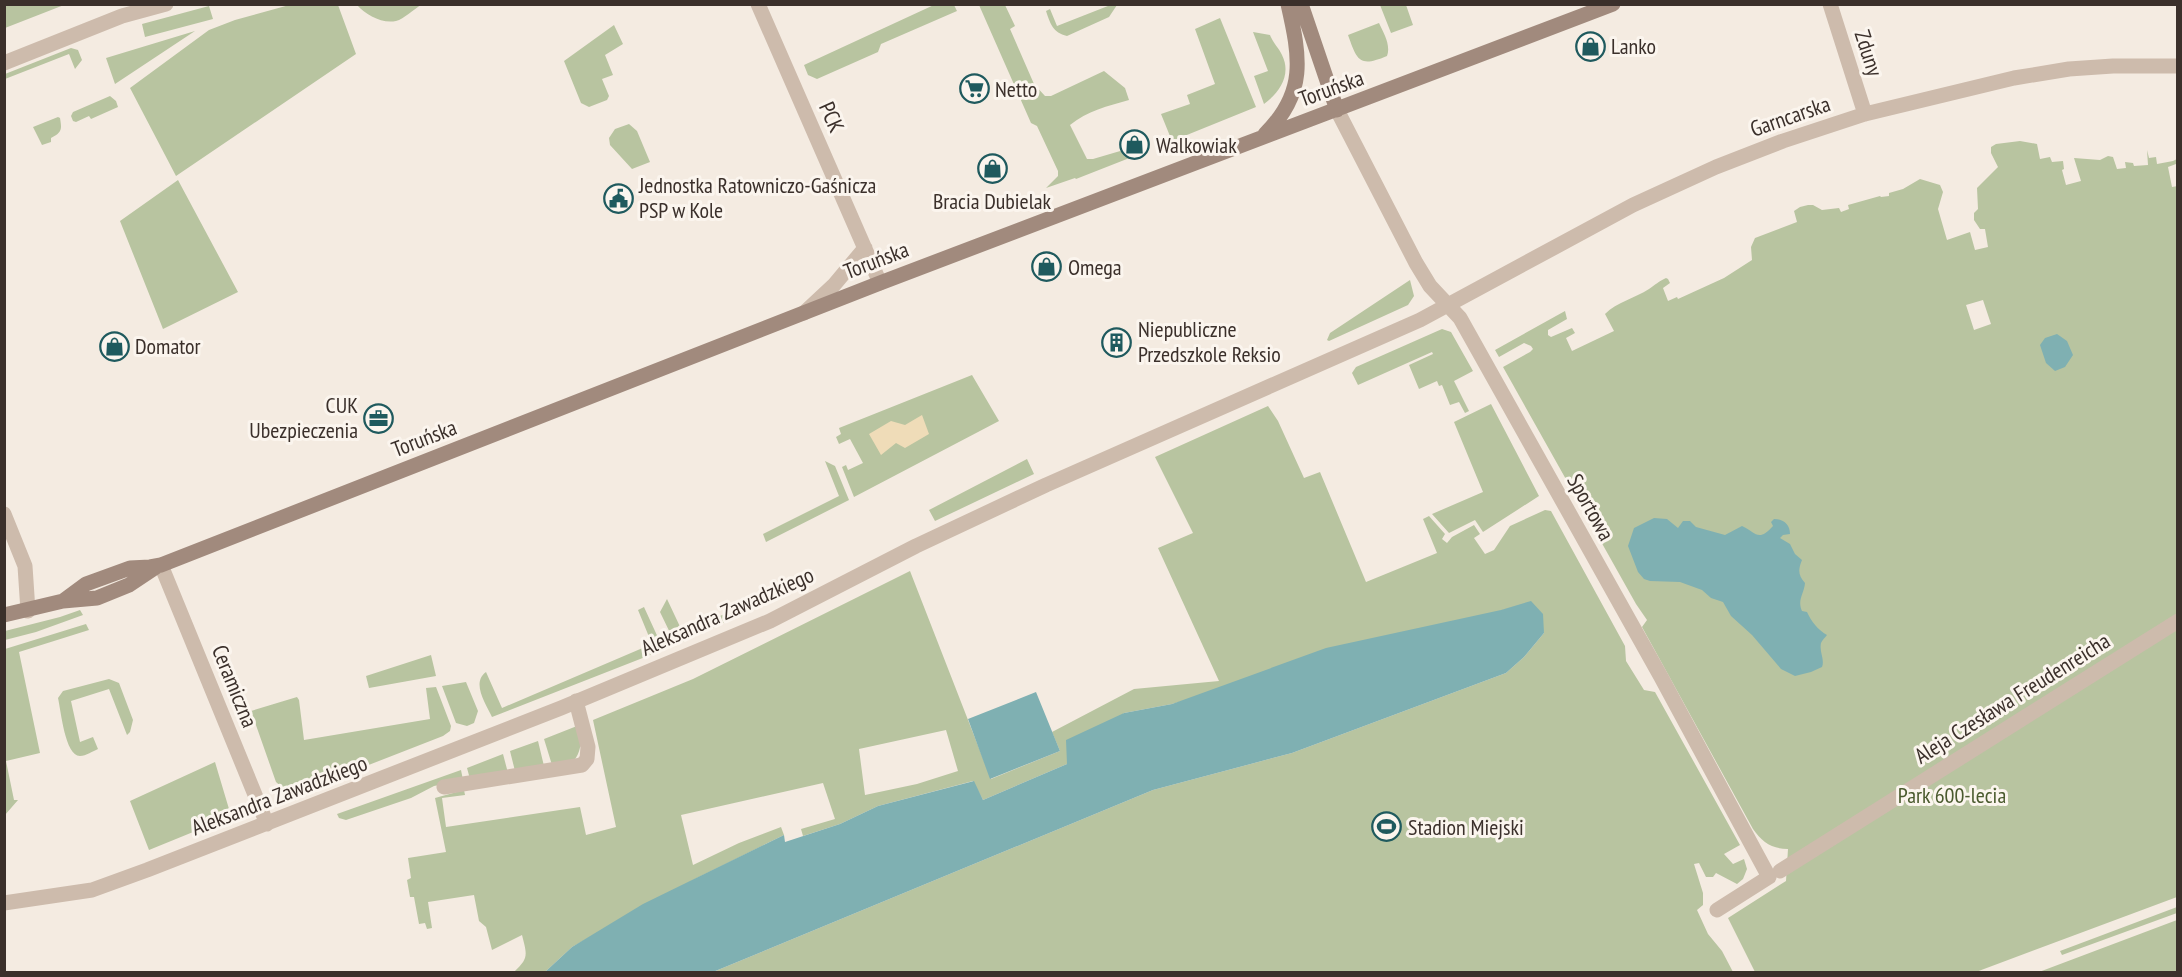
<svg xmlns="http://www.w3.org/2000/svg" width="2182" height="977" viewBox="0 0 2182 977" font-family="'PT Sans Narrow',sans-serif">
<style>
.green{fill:#b8c4a0;fill-rule:evenodd}
.sand{fill:#efdcb8}
.water{fill:#7fb0b2}
.lines{fill:none;stroke-linecap:round;stroke-linejoin:round}
.street{stroke:#cdbbac;stroke-width:15}
.secondary{stroke:#a18a7d;stroke-width:15}
.labels{text-anchor:middle;dominant-baseline:central;stroke-width:6;stroke-linejoin:round;paint-order:stroke}
.poi-label{font-size:22px;fill:#3b302b;stroke:#fbf5ee;text-anchor:start}
.street-label{font-size:22px;fill:#3b302b;stroke:#fbf5ee}
.park-label{font-size:22px;fill:#4a5a2e;stroke:#fbf5ee}
</style>
<rect width="100%" height="100%" fill="#f4ebe1"/>
<path class="green" d="M5,4H64V5L5,28Z
M293,4L338,5L356,54L176,176L130,88L209,30L235,20Z
M936,4L954,5L957,11L881,44L878,52L817,79L808,75L804,65Z
M1113,4L1117,5L1109,17L1067,36C1053,33 1050,23 1046,11L1050,9L1057,26Z
M357,5H356H421C414,9 404,19 396,21C382,24 366,15 357,5Z
M979,5H1005L1015,26L1010,29L1034,84L1045,96H1051L1104,71L1125,88L1129,100C1108,106 1087,111 1070,125L1087,159H1093L1127,149L1132,157L1076,179L1075,178L1046,188L1058,176V171L1037,126L1031,123Z
M1380,5H1406L1413,25L1391,33Z
M209,6L213,19L145,37L142,24Z
M1220,18L1256,107L1172,141L1161,114L1190,104L1187,95L1215,84L1195,29Z
M1379,23C1384,34 1391,45 1387,56C1359,68 1357,60 1348,35Z
M614,25L623,44L605,55L613,75L602,79L609,96L607,100L589,107L581,103L564,61Z
M195,31L115,84L106,58Z
M1253,32L1270,35C1273,43 1279,48 1282,55C1292,75 1279,93 1264,104L1254,76L1268,71Z
M71,48L78,50L82,60L75,69L69,54L5,79V74Z
M110,96L116,101L118,107L91,119L89,116L76,122L73,121L71,116L73,112Z
M58,117L60,118C62,130 62,132 51,138V142L42,145L33,127Z
M629,124L637,131L650,162L632,169L610,145L609,138L615,129Z
M2020,141L2037,144L2040,159L2050,157L2052,162L2063,161L2064,169L2062,170L2066,185L2081,181L2074,158L2100,160L2108,156L2113,157L2117,169L2126,168L2125,162L2133,163L2134,166L2148,165L2147,150L2149,158L2156,157L2157,164L2173,161L2177,159V170L2176,164L2168,167L2172,187L2178,186L2177,897L1976,972H1755L1728,918L1786,881L1788,849C1772,849 1762,842 1753,829L1642,627L1647,620L1636,604L1503,367L1530,352L1533,349L1531,346L1524,343L1499,357L1495,350L1565,311L1567,319L1548,330V335L1551,337L1572,328L1575,333L1566,338L1572,351L1614,331L1605,314C1617,302 1635,298 1649,289C1655,285 1659,281 1666,278L1668,279L1670,283L1663,288L1668,301L1677,297L1678,299L1724,278L1752,260L1751,247L1755,238L1797,222L1794,211L1800,207L1808,205H1813L1822,210L1839,208L1841,212L1849,209L1848,205L1880,196L1881,197L1889,196V193L1903,189L1920,179L1940,185L1943,192L1938,209L1947,240L1970,232L1975,250L1988,247L1985,229H1980L1974,220V213L1978,209L1977,188L1998,167L1991,153V147L1996,144ZM1983,300L1991,324L1974,330L1966,305Z
M178,180L238,292L163,329L120,221Z
M1410,280L1414,296L1408,305L1329,341L1327,340L1330,333Z
M1442,329L1451,332L1473,371L1454,381L1469,411L1465,413L1459,402L1450,405L1442,385L1439,386L1437,381L1419,389L1409,365L1433,354L1432,352L1358,385L1352,373L1356,367Z
M972,375L999,421L854,497L842,467L846,465L848,470L863,463L850,439L839,444L836,437L841,434L839,428Z
M1491,404L1539,496L1483,532L1475,520L1449,533L1432,514L1483,492L1454,422Z
M1268,406L1278,421L1304,478L1320,472L1366,582L1437,553L1423,519L1429,516L1445,534L1442,539L1447,543L1452,537L1474,525L1480,534L1474,538L1485,554L1494,550L1510,526L1545,510L1551,511L1625,646L1626,661L1644,690L1655,692L1740,845L1724,854L1733,864L1744,859L1747,869L1743,879L1737,884L1716,873L1713,877H1706L1699,863L1694,864L1703,893V905L1697,910L1708,934L1722,951L1733,972H713L1153,790L1292,753L1506,673L1524,657L1544,633L1531,602L1172,704L1124,713L1067,764L983,800L973,781L878,806L840,824L803,836L801,829L835,819L823,783L681,815L693,865L739,843L781,827L784,835L697,878L572,947L545,972H514C529,958 527,955 522,935L492,950L486,927L479,921L474,895L428,902L432,928L427,929L425,923L419,924L414,897H410L407,880L411,878L408,858L446,852L435,798L464,790L465,795L442,798L446,827L580,807L586,835L616,827L593,720L693,679L910,571L991,779L1060,751L1052,732L1134,689L1219,681L1158,548L1193,533L1155,457ZM946,730L958,771L917,784L865,795L859,749Z
M1027,459L1034,474L935,521L929,510Z
M825,461L835,466L849,500L766,542L763,534L839,496Z
M781,588L784,595L678,644L674,641L660,612L667,599L683,633Z
M644,607L660,642L658,652L492,717C486,704 471,683 486,672L502,708L652,644L638,610Z
M80,610L83,615L36,632L5,640V631L60,617Z
M86,624L89,630L19,652L40,753L6,761L14,800H18L5,815V649Z
M431,655L436,676L369,688L366,676Z
M109,679L119,683L133,720L130,732L127,735L109,689L71,701L80,742L93,737L98,749C93,751 86,756 80,756C65,756 61,711 58,698L63,691Z
M466,682L478,711L474,723L467,726L456,723L442,686Z
M436,687L451,726L450,731L443,736L302,791C290,793 285,790 276,782L251,711L297,697L299,700L304,740L430,719L426,688Z
M577,726C581,741 583,749 573,762L552,765L544,739Z
M538,741L544,766L515,771L510,751Z
M503,754L508,773L470,779L467,768Z
M215,762L229,809L225,819L149,850L130,801Z
M461,770L463,780L434,786L411,798L346,820L339,818L337,814Z
M2177,907V913L2062,955L2060,951Z
M2177,920V972H2039Z"/>
<path class="sand" d="M922,415L929,434L905,448L896,443L881,455L869,434L891,421L905,425Z"/>
<path class="water" d="M2057,334L2067,341L2073,355L2065,367L2055,371L2046,363L2040,345L2045,338Z
M1654,518L1667,519L1678,528L1683,521H1690L1696,527L1725,535L1742,526C1756,532 1758,543 1773,526L1771,522L1774,519C1783,519 1790,524 1790,534L1783,535L1780,538L1790,544L1795,554L1802,560C1798,570 1798,575 1805,583C1804,594 1797,600 1802,611L1807,612C1811,621 1818,630 1827,635C1825,638 1822,640 1821,643C1819,652 1825,659 1822,667L1811,672L1795,676L1781,669L1752,635L1731,616L1723,602L1711,598L1702,590L1680,582L1650,581L1644,579L1638,572L1628,546L1634,528Z
M1531,601L1543,614L1544,633L1524,657L1506,673L1292,753L1153,790L713,972H545L572,947L643,904L784,835L785,842L840,824L878,806L974,781L983,800L1067,764L1066,740L1124,713L1172,704L1326,648L1501,610Z
M1036,692L1060,751L990,779L968,719Z"/>
<g class="lines">
<path class="street" d="M758,4L880,283
M1830,4L1865,114
M4,63L122,16L166,4
M1337,110L1416,263L1430,286L1460,318L1661,677L1769,877L1717,910
M804,313L834,285L865,248
M4,514L25,566L28,611
M161,565L267,824
M444,787L582,765L587,759L588,747L576,701
M1780,871L2178,621
M4,903L92,890L147,870L561,708L770,621L916,546L1046,485L1420,320L1633,205L1716,167L1783,141L1865,114L2014,78L2069,69L2113,66H2178"/>
<path class="secondary" d="M1301,4L1337,110
M1265,134C1307,93 1300,57 1288,4
M63,601L86,584L130,568L150,567L161,565L880,283L1613,4
M4,615L63,601L97,598L129,585L156,567"/>
</g>
<defs>
<symbol id="shop-ring" viewBox="-11 -11 22 22"><circle r="9.5" fill="#fbf5ee" stroke="#1f5a5e" stroke-width="1.5"/><path d="M-5-2.5h2.3a2.7 3.5 0 0 1 5.4 0H5L5.5 6h-11ZM-1.5-2.5h3a1.5 2.3 0 0 0-3 0Z" fill="#1f5a5e"/></symbol>
<symbol id="supermarket-ring" viewBox="-11 -11 22 22"><circle r="9.5" fill="#fbf5ee" stroke="#1f5a5e" stroke-width="1.5"/><path d="M-6-5.5h2.5l.6 2H6L4.5 2H-2.5L-4.4-4H-6ZM-1.5 3.2a1.3 1.3 0 1 0 .1 0ZM3 3.2a1.3 1.3 0 1 0 .1 0Z" fill="#1f5a5e"/></symbol>
<symbol id="civic-ring" viewBox="-11 -11 22 22"><circle r="9.5" fill="#fbf5ee" stroke="#1f5a5e" stroke-width="1.5"/><path d="M-.6-6.5H3V-4.5H.6V-3L4-1V1h2V6H-6V1h2V-1L-.6-3ZM-1.2 2.5V6h2.4V2.5Z" fill="#1f5a5e"/></symbol>
<symbol id="building-ring" viewBox="-11 -11 22 22"><circle r="9.5" fill="#fbf5ee" stroke="#1f5a5e" stroke-width="1.5"/><path d="M-4-6H4V6H1V3H-1V6H-4ZM-2.5-4.3h1.7v1.8h-1.7ZM.8-4.3h1.7v1.8H.8ZM-2.5-1h1.7V.8h-1.7ZM.8-1h1.7V.8H.8Z" fill="#1f5a5e"/></symbol>
<symbol id="office-ring" viewBox="-11 -11 22 22"><circle r="9.5" fill="#fbf5ee" stroke="#1f5a5e" stroke-width="1.5"/><path d="M-6-3h4V-5.5h4V-3h4V5H-6ZM-1-4.5V-3h2v-1.5ZM-6 0V1H6V0Z" fill="#1f5a5e"/></symbol>
<symbol id="stadium-ring" viewBox="-11 -11 22 22"><circle r="9.5" fill="#fbf5ee" stroke="#1f5a5e" stroke-width="1.5"/><path d="M0-5a6.5 5 0 1 0 0 10a6.5 5 0 1 0 0-10ZM-3.5-1.8h7v3.6h-7Z" fill="#1f5a5e"/></symbol>
</defs>
<g fill-rule="evenodd">
<use href="#shop-ring" x="1574" y="30" width="33" height="33"/>
<use href="#supermarket-ring" x="958" y="72" width="33" height="33"/>
<use href="#shop-ring" x="1118" y="128" width="33" height="33"/>
<use href="#shop-ring" x="976" y="152" width="33" height="33"/>
<use href="#civic-ring" x="602" y="182" width="33" height="33"/>
<use href="#shop-ring" x="1030" y="250" width="33" height="33"/>
<use href="#building-ring" x="1100" y="326" width="33" height="33"/>
<use href="#shop-ring" x="98" y="330" width="33" height="33"/>
<use href="#office-ring" x="362" y="402" width="33" height="33"/>
<use href="#stadium-ring" x="1370" y="810" width="33" height="33"/>
</g>
<g class="labels">
<g class="poi-label">
<text x="1611" y="46">Lanko</text>
<text x="995" y="89">Netto</text>
<text x="1156" y="145">Walkowiak</text>
<text x="639" y="185">Jednostka Ratowniczo-Gaśnicza<tspan x="639" dy="25">PSP w Kole</tspan></text>
<text x="992" y="201" text-anchor="middle">Bracia Dubielak</text>
<text x="1068" y="267">Omega</text>
<text x="1138" y="329">Niepubliczne<tspan x="1138" dy="25">Przedszkole Reksio</tspan></text>
<text x="135" y="346">Domator</text>
<text x="358" y="405" text-anchor="end">CUK<tspan x="358" dy="25">Ubezpieczenia</tspan></text>
<text x="1408" y="827">Stadion Miejski</text>
</g>
<g class="street-label">
<text transform="translate(1869 53) rotate(72)">Zduny</text>
<text transform="translate(1331 88) rotate(-20)">Toruńska</text>
<text transform="translate(1790 116) rotate(-19)">Garncarska</text>
<text transform="translate(832 117) rotate(66)">PCK</text>
<text transform="translate(876 260) rotate(-21)">Toruńska</text>
<text transform="translate(424 438) rotate(-21)">Toruńska</text>
<text transform="translate(1591 507) rotate(61)">Sportowa</text>
<text transform="translate(727 611) rotate(-24)">Aleksandra Zawadzkiego</text>
<text transform="translate(235 686) rotate(68)">Ceramiczna</text>
<text transform="translate(2012 698) rotate(-32)">Aleja Czesława Freudenreicha</text>
<text transform="translate(279 795) rotate(-21)">Aleksandra Zawadzkiego</text>
</g>
<g class="park-label">
<text x="1952" y="795">Park 600-lecia</text>
</g>
</g>
<rect width="2182" height="977" fill="none" stroke="#3b302b" stroke-width="12"/>
</svg>
